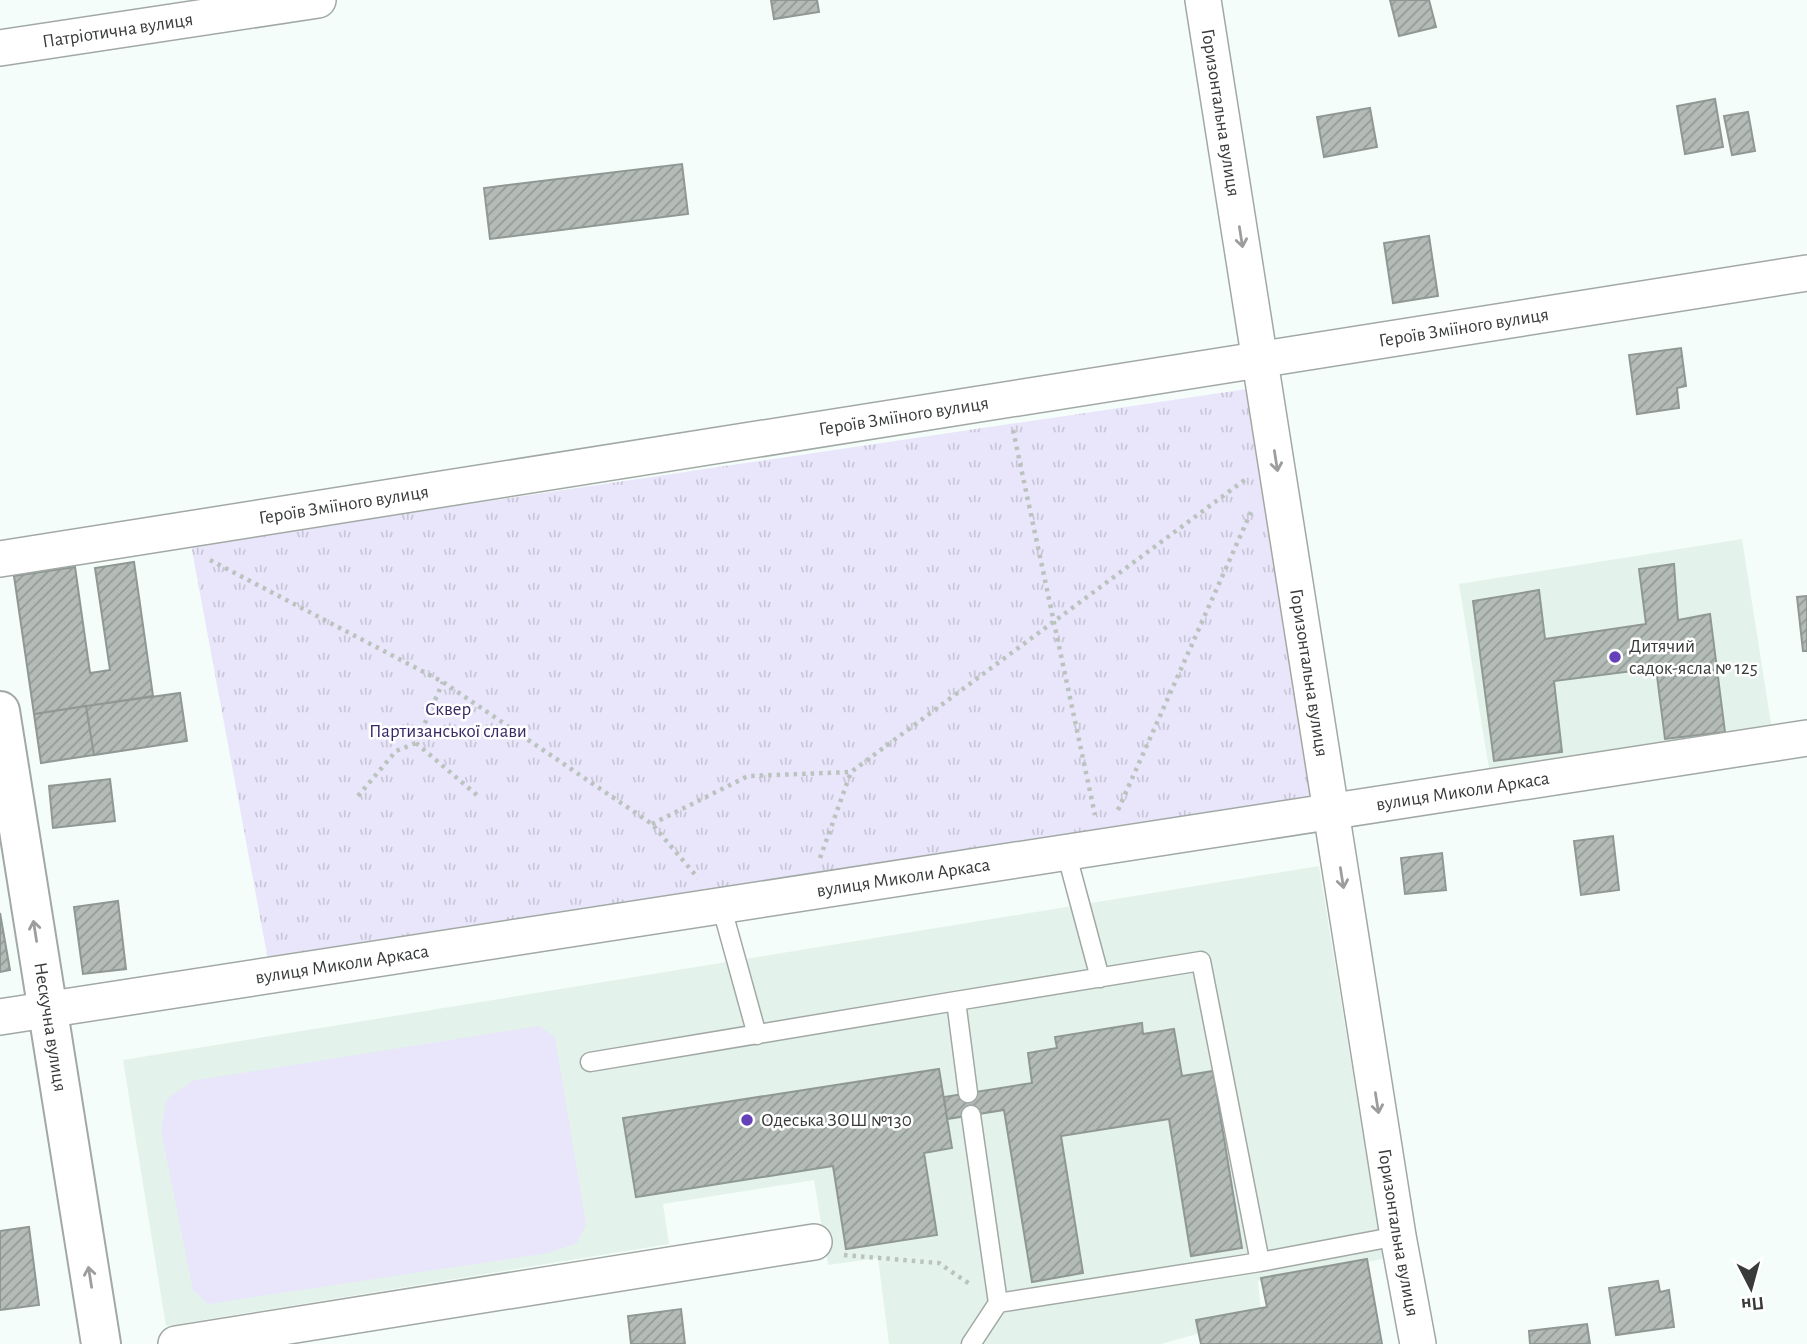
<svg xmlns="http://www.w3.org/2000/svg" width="1807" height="1344" viewBox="0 0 1807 1344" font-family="'Alegreya Sans',sans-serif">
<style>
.built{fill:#e3f2ea}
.grass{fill:#e9e6fb}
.park{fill:url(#park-tufts)}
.building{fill:url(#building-hatch);stroke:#909894;stroke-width:2}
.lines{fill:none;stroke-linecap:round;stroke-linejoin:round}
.service-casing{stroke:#a2a9a5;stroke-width:21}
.minor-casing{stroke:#a2a9a5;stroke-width:38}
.tertiary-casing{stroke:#a2a9a5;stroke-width:42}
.path{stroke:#bbc3bf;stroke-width:4.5;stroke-dasharray:3.5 5;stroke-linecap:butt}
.service{stroke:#fff;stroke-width:18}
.minor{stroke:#fff;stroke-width:35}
.tertiary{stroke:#fff;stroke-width:38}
.oneway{stroke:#9c9d9c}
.poi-dot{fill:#6541b9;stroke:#fff;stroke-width:2.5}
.labels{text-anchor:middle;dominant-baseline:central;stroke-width:5;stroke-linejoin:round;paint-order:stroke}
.street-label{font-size:19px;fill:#383b3a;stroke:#fff}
.poi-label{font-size:19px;fill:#383b3a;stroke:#fff;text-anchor:start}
.park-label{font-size:19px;fill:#382865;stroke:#fff}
</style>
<defs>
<pattern id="park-tufts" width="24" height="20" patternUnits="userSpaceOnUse" patternTransform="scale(1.75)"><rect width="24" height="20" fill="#e9e6fb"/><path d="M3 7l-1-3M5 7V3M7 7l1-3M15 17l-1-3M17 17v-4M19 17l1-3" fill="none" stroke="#c9c6d8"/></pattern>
<pattern id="building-hatch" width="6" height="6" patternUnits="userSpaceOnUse" patternTransform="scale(1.75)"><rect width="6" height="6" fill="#b4bcb8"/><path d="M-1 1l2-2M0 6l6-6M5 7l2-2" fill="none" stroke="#939a97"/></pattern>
</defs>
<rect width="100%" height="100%" fill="#f4fdf9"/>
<path class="built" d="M1742,539L1772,730L1490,775L1459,584Z
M1319,866L1383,1259L1258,1281L1261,1316L1161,1344H889L878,1258L828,1265L814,1180L663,1204L669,1244L166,1326L123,1060Z"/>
<path class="grass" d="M539,1026L555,1037L586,1224L577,1243L548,1253L208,1304L193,1290L161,1130L167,1099L192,1081Z"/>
<path class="park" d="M1247,389L1312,798L268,960L191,545Z"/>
<path class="building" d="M771,0H817L819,12L774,19Z
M1390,0H1429L1436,27L1399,36Z
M1715,99L1723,147L1685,154L1677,106Z
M1370,108L1377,147L1324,157L1317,117Z
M1748,112L1755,151L1732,155L1724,116Z
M682,164L688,214L490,239L484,188Z
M1429,236L1438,296L1393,303L1384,243Z
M1681,348L1686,386L1677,388L1679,408L1637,414L1629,355Z
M134,562L153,696L34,714L14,576L75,567L90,673L110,670L95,568Z
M1674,564L1678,620L1710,614L1725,732L1665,739L1656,668L1554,681L1562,752L1494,761L1473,601L1539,590L1545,639L1646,624L1639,569Z
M1807,596V651H1803L1797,597Z
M180,693L187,741L94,755L86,706Z
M86,706L94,755L41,763L34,714Z
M110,779L115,821L53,828L49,786Z
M1613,836L1619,890L1581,895L1574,841Z
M1442,853L1446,890L1405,894L1401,858Z
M118,901L126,969L83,974L74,907Z
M0,913L10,970L0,972Z
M1142,1023L1143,1034L1174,1029L1182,1076L1213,1071L1242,1248L1191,1256L1169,1119L1061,1136L1083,1273L1032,1282L1004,1110L947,1119L944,1097L1032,1083L1028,1053L1057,1048L1055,1037Z
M939,1069L952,1148L924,1153L937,1235L846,1249L833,1166L636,1197L623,1118Z
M29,1227L39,1305L0,1310V1231Z
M1367,1259L1382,1344H1201L1196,1320L1267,1307L1261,1278Z
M1658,1281L1660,1292L1669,1290L1674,1327L1616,1335L1609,1288Z
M681,1309L685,1344H631L628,1316Z
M1587,1324L1590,1344H1530L1529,1331Z"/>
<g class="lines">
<defs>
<path id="service" d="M1066,852L1100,978
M721,905L757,1035
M590,1062L956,1001
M968,1093L956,1001L1201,961L1260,1262L1398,1236
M998,1303L1260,1262
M971,1344L998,1303L971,1115"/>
<g id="minor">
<path id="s1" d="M1203,0L1398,1236L1418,1344"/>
<path id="s2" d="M0,48L318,0"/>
<path id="s3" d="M0,559L1807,273"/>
<path id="s4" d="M0,1017L1807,738"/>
<path d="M176,1344L814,1242"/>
</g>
<g id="tertiary">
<path id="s5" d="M0,711L101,1344"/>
</g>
</defs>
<use href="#service" class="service-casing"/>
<use href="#minor" class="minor-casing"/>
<use href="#tertiary" class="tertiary-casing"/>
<path class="path" d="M1013,430L1095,815
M210,560L443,682L652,824L698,878
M416,743L478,796
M358,796L396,751L416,743L443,682
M1118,810L1251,512
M652,824L748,776L851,772
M820,858L851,772L1246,479
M844,1255L939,1263L971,1285"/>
<use href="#service" class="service"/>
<use href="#minor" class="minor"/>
<use href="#tertiary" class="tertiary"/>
</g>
<defs><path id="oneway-shaft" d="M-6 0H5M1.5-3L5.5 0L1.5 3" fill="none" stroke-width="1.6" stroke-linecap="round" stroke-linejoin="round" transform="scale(1.75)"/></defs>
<g class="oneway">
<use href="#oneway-shaft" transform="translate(1241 237) rotate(81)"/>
<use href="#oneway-shaft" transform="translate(1276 461) rotate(81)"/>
<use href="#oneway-shaft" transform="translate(1342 878) rotate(81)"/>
<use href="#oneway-shaft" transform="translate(35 931) rotate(-99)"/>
<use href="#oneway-shaft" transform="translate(1377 1103) rotate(81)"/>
<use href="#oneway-shaft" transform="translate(90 1277) rotate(-99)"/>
</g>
<g class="poi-dot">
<circle cx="1615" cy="657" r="7"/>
<circle cx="747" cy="1120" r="7"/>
</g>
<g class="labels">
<g class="street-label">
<text stroke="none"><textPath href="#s2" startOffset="119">Патріотична вулиця</textPath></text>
<text stroke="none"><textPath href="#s1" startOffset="114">Горизонтальна вулиця</textPath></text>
<text stroke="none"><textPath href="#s3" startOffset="1482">Героїв Зміїного вулиця</textPath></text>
<text stroke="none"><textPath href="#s3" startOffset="915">Героїв Зміїного вулиця</textPath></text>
<text stroke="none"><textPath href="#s3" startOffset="348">Героїв Зміїного вулиця</textPath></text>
<text stroke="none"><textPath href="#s1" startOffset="681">Горизонтальна вулиця</textPath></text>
<text stroke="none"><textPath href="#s4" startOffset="1480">вулиця Миколи Аркаса</textPath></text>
<text stroke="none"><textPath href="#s4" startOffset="914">вулиця Миколи Аркаса</textPath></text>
<text stroke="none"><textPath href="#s4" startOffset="346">вулиця Миколи Аркаса</textPath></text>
<text stroke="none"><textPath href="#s5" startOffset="320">Нескучна вулиця</textPath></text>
<text stroke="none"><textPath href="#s1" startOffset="1248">Горизонтальна вулиця</textPath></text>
</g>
<g class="poi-label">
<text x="1629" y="646">Дитячий<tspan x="1629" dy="22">садок-ясла № 125</tspan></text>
<text x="761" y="1120">Одеська ЗОШ №130</text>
</g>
<g class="park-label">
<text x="448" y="709">Сквер<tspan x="448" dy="22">Партизанської слави</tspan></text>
</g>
</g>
<g transform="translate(1751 1288) rotate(174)" stroke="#ffffff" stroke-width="5" paint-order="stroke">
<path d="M0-5L12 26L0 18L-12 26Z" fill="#383b3a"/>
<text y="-10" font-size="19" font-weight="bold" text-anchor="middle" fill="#383b3a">Пн</text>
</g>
</svg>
